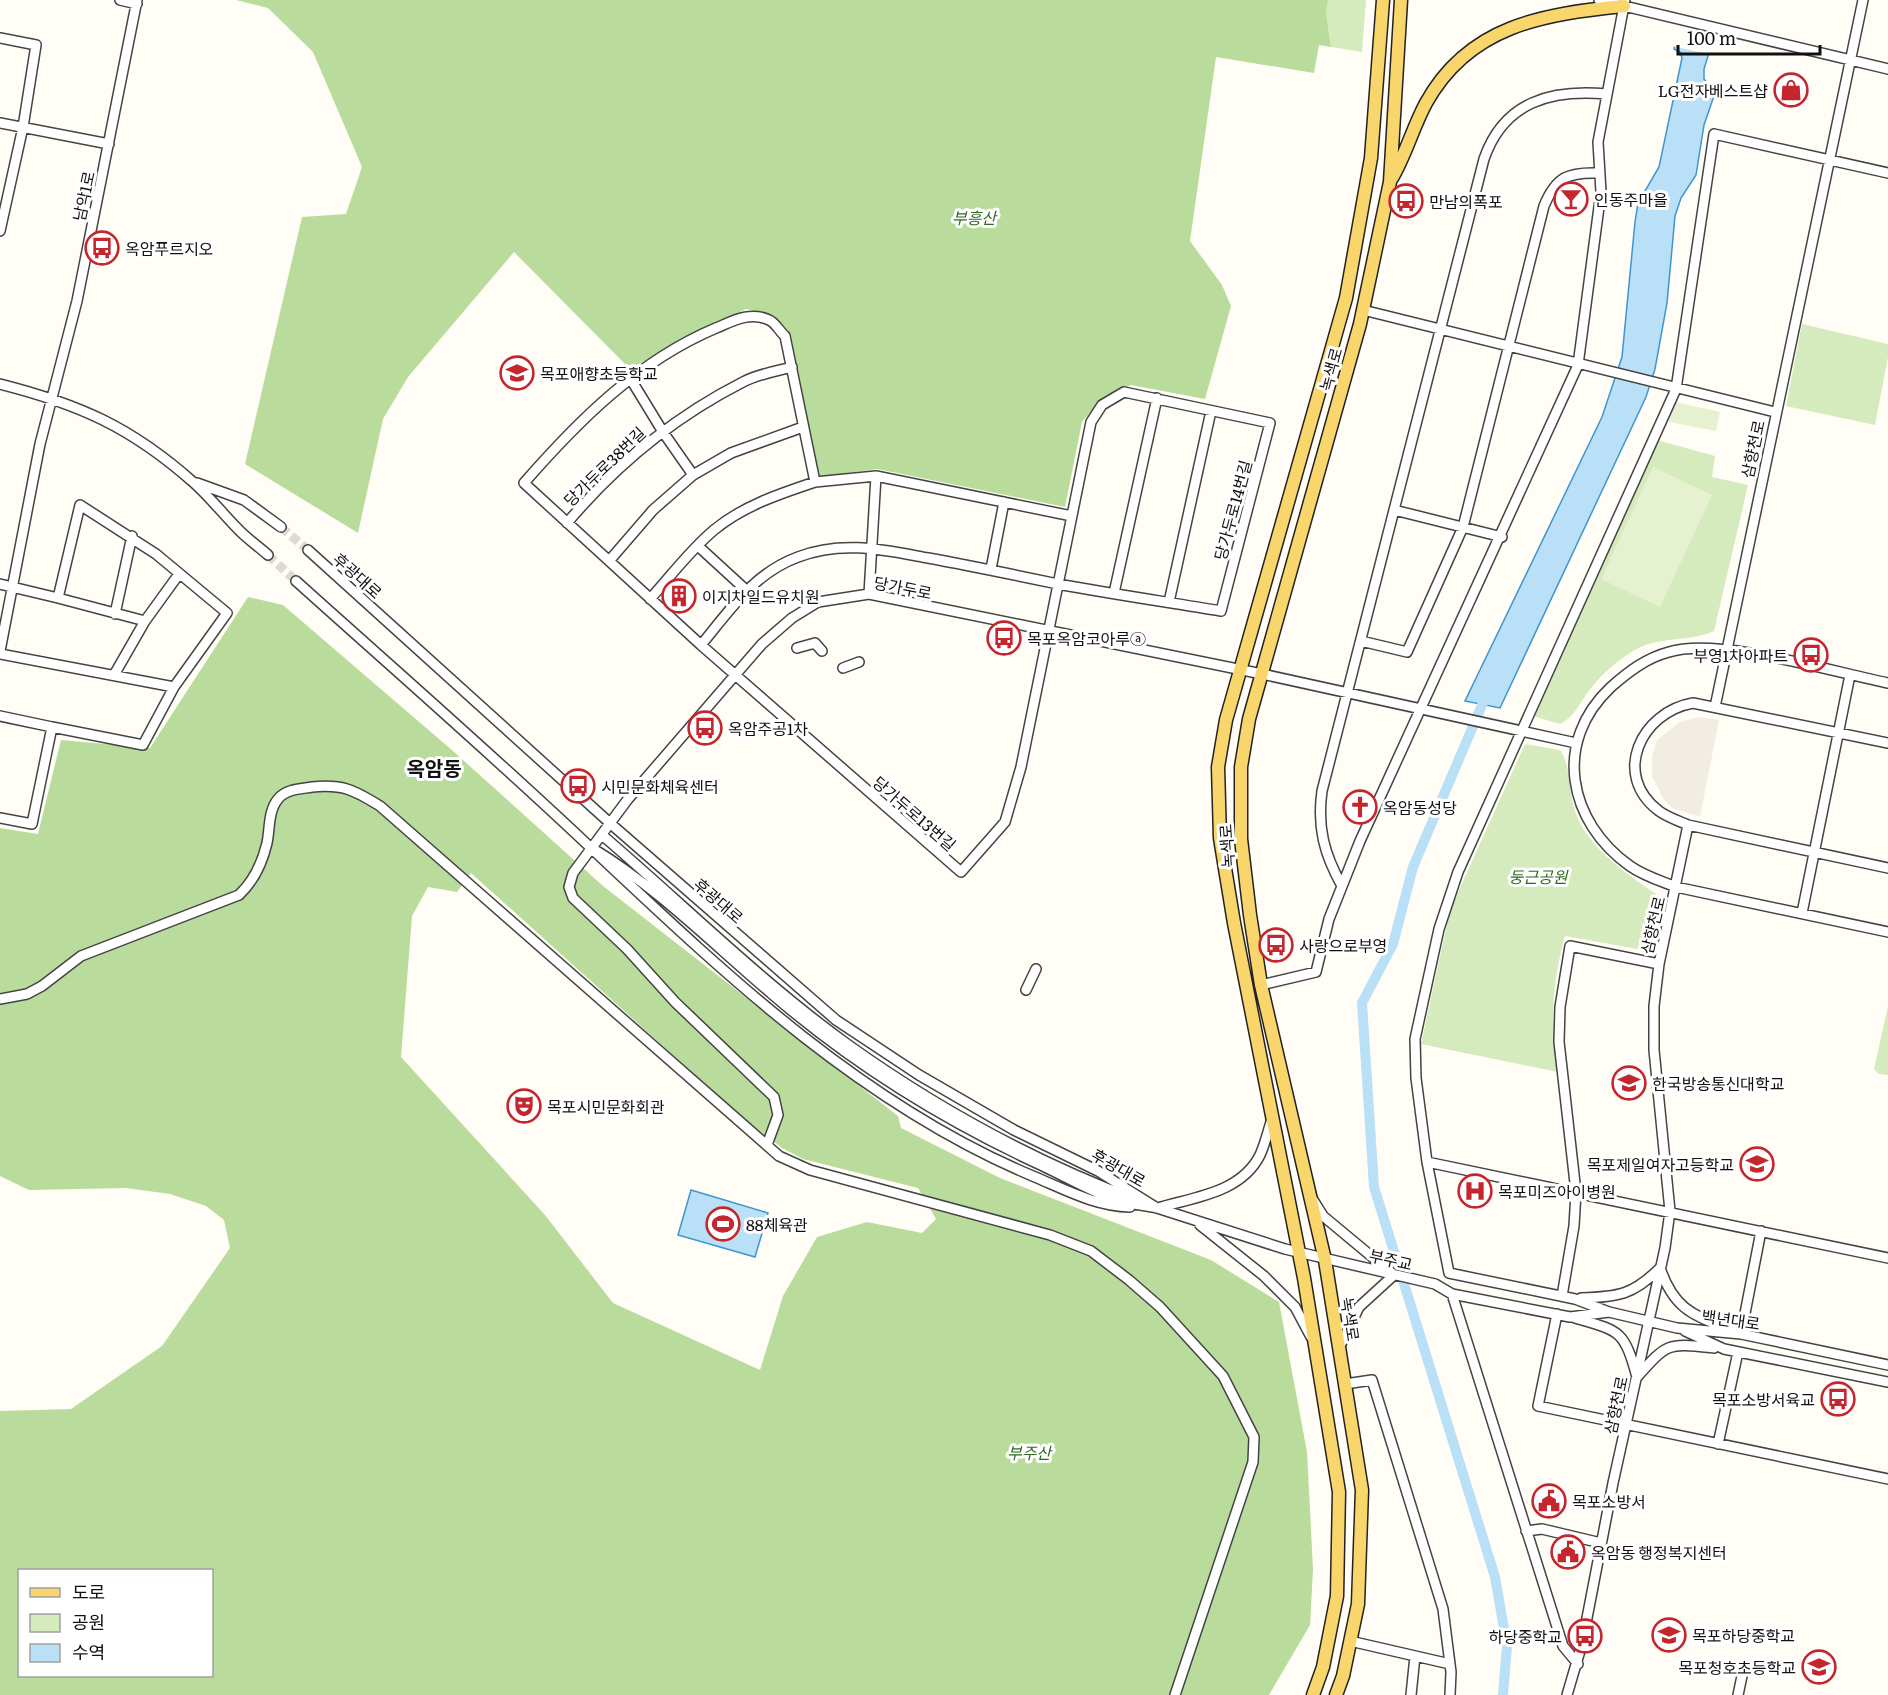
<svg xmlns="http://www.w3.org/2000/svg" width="1888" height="1695" viewBox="0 0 1888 1695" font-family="Literata,'Noto Sans KR',serif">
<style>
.green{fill:#d5ebbd}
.forest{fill:#b9dc9c;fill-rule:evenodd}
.pitch{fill:#e6f2cf}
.plaza{fill:#f1ede2}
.water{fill:#b9e0f7;stroke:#3f96cf;stroke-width:1.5}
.pier{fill:#fffdf5}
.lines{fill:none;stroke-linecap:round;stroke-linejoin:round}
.canal{stroke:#b9e0f7;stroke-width:10}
.minor-tunnel{stroke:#dbdad3;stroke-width:9;stroke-dasharray:9 4.5;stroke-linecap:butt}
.minor-casing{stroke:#444;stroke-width:12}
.major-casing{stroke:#222;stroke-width:15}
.minor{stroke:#fff;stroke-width:9}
.major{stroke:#f9d66b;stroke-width:12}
.labels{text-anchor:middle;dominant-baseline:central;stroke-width:6;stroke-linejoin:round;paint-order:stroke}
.poi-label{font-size:16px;fill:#111;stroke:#fff;text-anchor:start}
.street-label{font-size:16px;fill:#111;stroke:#fff}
.park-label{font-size:16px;font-style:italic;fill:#2f6b1f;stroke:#fff}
.quarter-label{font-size:20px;font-weight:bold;fill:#111;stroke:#fff}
</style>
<rect width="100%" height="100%" fill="#fffdf5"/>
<path class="green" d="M1328,0H1366L1362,52L1331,47L1326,13Z
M1802,324L1888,344V357L1875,425L1786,406Z
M1657,440L1715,456L1712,477L1748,485L1714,631C1688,643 1655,635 1630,653C1616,662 1603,673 1592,687C1581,700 1576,716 1560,724L1533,716Z
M1525,744L1560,750C1571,766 1568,785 1573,804C1583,845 1623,871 1656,894L1649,951L1565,936C1552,982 1550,1026 1558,1072L1421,1044L1450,910Z
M1888,1006V1075L1879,1074L1874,1069Z"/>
<path class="forest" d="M236,0H1328L1326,13L1331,47L1319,45L1314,73L1216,57L1190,241L1222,285L1231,306L1205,399L1131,385L1101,400L1082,422L1065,507L877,469L819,477L791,335L774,316L746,309L692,334L630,369L514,252L408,377L383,419L358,533L245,464L302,217L346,214L362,167L313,52L268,8Z
M248,597L283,605L453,751L603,886L898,1116L901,1128L1000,1178L1211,1260L1279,1302L1307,1452L1313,1569L1310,1625L1269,1695H0V1411L71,1409L162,1346L230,1248L224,1220L206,1206L170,1194L126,1188L29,1190L0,1176V828L38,834L61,740L150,748ZM471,873L744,1119L782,1148L803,1159L918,1188L936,1219L922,1233L867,1222L817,1237L783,1296L760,1370L613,1303L545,1215L401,1057L412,916L428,887L457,892ZM20,1570H212V1676H20Z"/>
<path class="pitch" d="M1675,402L1720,412L1716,431L1669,422Z
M1653,467L1712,495L1660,607L1601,579Z"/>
<path class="plaza" d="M1699,717L1719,720L1700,817L1672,808L1664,800L1652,776V756L1657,740L1680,722Z"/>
<path class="water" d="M1684,0H1725L1704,69V79L1715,93L1704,125L1696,175L1681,198L1675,216L1667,303L1655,369L1646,397L1500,708L1465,701L1602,417L1622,357L1635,222L1638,203L1659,167L1682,58L1680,52L1674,49Z
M691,1190L768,1213L755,1257L678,1235Z"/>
<path class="pier" d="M1681,0H1728L1712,55L1672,46Z"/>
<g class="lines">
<path class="canal" d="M1488,691L1413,867L1393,944L1362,1003L1374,1187L1495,1577L1507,1646L1503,1695"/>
<path class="minor-tunnel" d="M281,527L308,550
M268,555L296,581"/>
<defs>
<path id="minor" d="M120,0L137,4
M1599,0L1888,69
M0,38L36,45L23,127L0,231
M0,123L109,144
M1363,310L1775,412
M0,384C79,404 131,427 193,482C209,496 222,513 237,528C246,538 258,546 268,555
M693,475L731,453L803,427
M197,483L244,500L281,527
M1394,510L1502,537
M567,523C616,465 676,416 743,382C758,374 777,371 792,367
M698,546L746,590
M308,550L611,824L836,1020L919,1075L1014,1130L1098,1171L1157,1208C1143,1205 1127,1204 1113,1199C1089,1190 1066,1177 1043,1166C945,1121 853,1064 772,994C713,944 658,888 592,848
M609,561L653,510L693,475L663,432L630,378
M991,569L1004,502
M296,581C395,670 495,757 591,848C725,974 862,1105 1035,1177C1066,1190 1095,1206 1130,1207
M0,584L58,598L80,505L156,554L227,613L174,687L143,745L52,727L32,824L0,818
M1114,593L1157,398
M869,594L876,476L1072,516
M58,598L145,621
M650,599C671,576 690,550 714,530C743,506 779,494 815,482
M1169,602L1211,411
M115,614L132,536
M1361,641L1407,652L1463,527L1544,206C1556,177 1568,172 1598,173
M701,645L961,872L1005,822L1021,767L1091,422L1102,405L1124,392L1270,423L1221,611C1167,602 1112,594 1058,584C1015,575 972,566 928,558C884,550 842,540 798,557C754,573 730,610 701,645L524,483C579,420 638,361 716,328C733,321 750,311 769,320C775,322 780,332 785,336L815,482L876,476
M797,648L815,643L822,651
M0,651L40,444L77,301L137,0
M0,654L174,687
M843,668L859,662
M114,675L145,621L179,574
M1888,683C1833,672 1719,637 1669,652C1646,658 1628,672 1611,687C1552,742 1568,822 1630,866C1644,876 1661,881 1676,887L1888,932
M1715,707L1863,0
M0,716L52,727
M1888,743L1693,703C1641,712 1611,775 1659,811C1667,817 1679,821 1688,825L1888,868
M602,835C683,904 760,981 847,1044C935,1107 1032,1160 1134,1199
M1342,886C1324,854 1317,827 1322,791L1484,159C1504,101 1552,89 1607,94
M1802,913L1850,675
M1261,985L1316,972L1329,919L1360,841L1578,365L1601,192L1598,142L1625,0
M1026,990L1036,969
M0,999L27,994L42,986L81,956L239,895C254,881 262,864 267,843C270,829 268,811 278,799C286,789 300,789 312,787C343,784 354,790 380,806L779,1156L810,1170L1050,1235L1091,1251L1129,1280L1160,1307L1223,1376L1254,1437L1253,1462L1175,1695
M767,1145L778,1115L774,1097L675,1002L627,949L573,898L569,887L573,873L628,799L762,644L792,618L818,602L869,594L1262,674L1576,743
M1427,1162L1888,1258
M1313,1200L1323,1216L1394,1275L1359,1307L1339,1348
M1157,1208L1285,1249L1435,1284L1452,1294L1570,1317L1609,1312
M1158,1208C1194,1197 1241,1193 1260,1155C1265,1144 1268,1131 1272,1119
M1200,1225L1264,1276L1295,1307L1311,1337
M1449,1273L1427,1162L1416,1078L1415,1039L1439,929L1458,872L1676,389L1714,134L1888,173
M1449,1273L1575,1299L1609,1312L1677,1328L1741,1334L1888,1365
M1452,1294L1563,1646L1578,1664
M1562,1296L1574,1226L1576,1192L1559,1042L1560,1007L1570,946L1659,964
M1581,1298C1618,1297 1633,1295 1660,1268C1676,1315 1699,1316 1741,1334L1761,1231
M1557,1314L1538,1406L1888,1479
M1575,1318C1620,1331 1624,1330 1637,1377C1668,1342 1668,1343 1714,1348
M1685,1331L1724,1349L1888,1382
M1345,1384L1372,1380L1443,1609L1451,1672L1450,1695
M1718,1444L1738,1352
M1526,1531L1542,1529L1601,1543
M1350,1641L1450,1664
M1411,1695L1415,1656
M1567,1695L1582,1644L1613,1483L1665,1248L1670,1211L1654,1050V1006L1659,964L1688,825
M1738,1695L1742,1676"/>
<path id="major" d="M1392,178C1406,154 1413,127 1426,103C1469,25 1544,14 1624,6
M1313,1695L1323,1667L1337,1596L1339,1492L1304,1278L1234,923L1220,838L1218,767L1226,720L1346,298L1371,158L1383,0
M1336,1695L1343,1676L1358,1604L1362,1490L1325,1260L1261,985L1250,915L1241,839V767L1249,719L1360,324L1390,182L1401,0"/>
</defs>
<use href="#minor" class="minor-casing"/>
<use href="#major" class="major-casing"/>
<use href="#minor" class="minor"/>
<use href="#major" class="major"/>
</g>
<defs>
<symbol id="shop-ring" viewBox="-11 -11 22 22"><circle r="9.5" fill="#fff" stroke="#c4262e" stroke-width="1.5"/><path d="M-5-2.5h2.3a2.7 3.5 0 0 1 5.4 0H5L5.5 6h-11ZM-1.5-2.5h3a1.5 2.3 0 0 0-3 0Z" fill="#c4262e"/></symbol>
<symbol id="bar-ring" viewBox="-11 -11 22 22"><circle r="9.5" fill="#fff" stroke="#c4262e" stroke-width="1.5"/><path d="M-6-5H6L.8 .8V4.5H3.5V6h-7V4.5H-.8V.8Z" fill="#c4262e"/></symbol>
<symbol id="bus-ring" viewBox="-11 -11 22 22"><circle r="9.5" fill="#fff" stroke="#c4262e" stroke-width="1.5"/><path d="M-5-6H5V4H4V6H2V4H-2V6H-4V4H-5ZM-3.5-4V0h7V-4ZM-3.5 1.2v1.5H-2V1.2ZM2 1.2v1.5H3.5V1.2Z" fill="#c4262e"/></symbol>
<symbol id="school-ring" viewBox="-11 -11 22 22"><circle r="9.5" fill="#fff" stroke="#c4262e" stroke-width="1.5"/><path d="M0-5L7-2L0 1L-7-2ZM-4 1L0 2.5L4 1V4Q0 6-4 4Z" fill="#c4262e"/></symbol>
<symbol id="building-ring" viewBox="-11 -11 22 22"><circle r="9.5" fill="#fff" stroke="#c4262e" stroke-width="1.5"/><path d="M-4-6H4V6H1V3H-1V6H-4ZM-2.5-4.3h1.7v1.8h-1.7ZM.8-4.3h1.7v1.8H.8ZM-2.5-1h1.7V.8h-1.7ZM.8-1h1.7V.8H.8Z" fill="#c4262e"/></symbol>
<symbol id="church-ring" viewBox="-11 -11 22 22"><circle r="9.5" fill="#fff" stroke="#c4262e" stroke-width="1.5"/><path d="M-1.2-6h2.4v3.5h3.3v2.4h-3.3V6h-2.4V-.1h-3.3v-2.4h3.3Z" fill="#c4262e"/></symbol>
<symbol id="university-ring" viewBox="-11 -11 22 22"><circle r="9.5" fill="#fff" stroke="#c4262e" stroke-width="1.5"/><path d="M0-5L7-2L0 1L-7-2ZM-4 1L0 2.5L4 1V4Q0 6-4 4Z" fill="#c4262e"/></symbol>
<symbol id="theatre-ring" viewBox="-11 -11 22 22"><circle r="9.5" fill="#fff" stroke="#c4262e" stroke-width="1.5"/><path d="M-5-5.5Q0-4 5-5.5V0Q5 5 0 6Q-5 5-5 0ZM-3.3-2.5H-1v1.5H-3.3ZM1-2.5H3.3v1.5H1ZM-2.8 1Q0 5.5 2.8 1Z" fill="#c4262e"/></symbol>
<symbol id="hospital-ring" viewBox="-11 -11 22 22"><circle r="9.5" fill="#fff" stroke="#c4262e" stroke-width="1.5"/><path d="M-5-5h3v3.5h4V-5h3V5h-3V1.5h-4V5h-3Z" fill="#c4262e"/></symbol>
<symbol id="stadium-ring" viewBox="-11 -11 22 22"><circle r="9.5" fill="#fff" stroke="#c4262e" stroke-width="1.5"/><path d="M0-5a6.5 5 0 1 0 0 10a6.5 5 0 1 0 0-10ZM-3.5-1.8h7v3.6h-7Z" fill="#c4262e"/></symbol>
<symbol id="civic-ring" viewBox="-11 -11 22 22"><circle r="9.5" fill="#fff" stroke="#c4262e" stroke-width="1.5"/><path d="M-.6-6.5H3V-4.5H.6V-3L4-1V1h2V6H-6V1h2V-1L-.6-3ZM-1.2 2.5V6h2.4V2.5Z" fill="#c4262e"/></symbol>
</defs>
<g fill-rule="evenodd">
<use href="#shop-ring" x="1772" y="71" width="38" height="38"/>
<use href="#bar-ring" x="1552" y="180" width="38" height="38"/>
<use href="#bus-ring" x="1387" y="182" width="38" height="38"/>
<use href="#bus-ring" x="83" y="229" width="38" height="38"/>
<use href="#school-ring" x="498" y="354" width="38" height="38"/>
<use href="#building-ring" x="660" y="577" width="38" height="38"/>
<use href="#bus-ring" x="985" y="619" width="38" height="38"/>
<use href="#bus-ring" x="1792" y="636" width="38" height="38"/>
<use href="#bus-ring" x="686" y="709" width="38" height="38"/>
<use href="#bus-ring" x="559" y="767" width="38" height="38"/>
<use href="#church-ring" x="1341" y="788" width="38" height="38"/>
<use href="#bus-ring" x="1257" y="926" width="38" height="38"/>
<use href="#university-ring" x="1610" y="1064" width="38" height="38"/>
<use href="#theatre-ring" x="505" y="1087" width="38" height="38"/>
<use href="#school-ring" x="1738" y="1145" width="38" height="38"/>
<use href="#hospital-ring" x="1456" y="1172" width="38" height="38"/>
<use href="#stadium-ring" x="704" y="1205" width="38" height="38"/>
<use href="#bus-ring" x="1819" y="1380" width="38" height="38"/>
<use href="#civic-ring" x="1530" y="1482" width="38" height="38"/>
<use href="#civic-ring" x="1549" y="1533" width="38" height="38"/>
<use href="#school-ring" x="1650" y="1616" width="38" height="38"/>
<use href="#bus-ring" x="1566" y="1617" width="38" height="38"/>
<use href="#school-ring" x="1800" y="1648" width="38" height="38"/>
</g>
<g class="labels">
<g class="poi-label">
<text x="1768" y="90" text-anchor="end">LG전자베스트샵</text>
<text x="1594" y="199">인동주마을</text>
<text x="1429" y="201">만남의폭포</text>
<text x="125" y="248">옥암푸르지오</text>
<text x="540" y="373">목포애향초등학교</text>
<text x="702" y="596">이지차일드유치원</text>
<text x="1027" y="638">목포옥암코아루ⓐ</text>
<text x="1788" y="655" text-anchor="end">부영1차아파트</text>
<text x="728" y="728">옥암주공1차</text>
<text x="601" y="786">시민문화체육센터</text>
<text x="1383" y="807">옥암동성당</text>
<text x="1299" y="945">사랑으로부영</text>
<text x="1652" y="1083">한국방송통신대학교</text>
<text x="547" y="1106">목포시민문화회관</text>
<text x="1734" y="1164" text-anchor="end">목포제일여자고등학교</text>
<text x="1498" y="1191">목포미즈아이병원</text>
<text x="746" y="1224">88체육관</text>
<text x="1815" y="1399" text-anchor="end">목포소방서육교</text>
<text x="1572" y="1501">목포소방서</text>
<text x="1591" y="1552">옥암동 행정복지센터</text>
<text x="1692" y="1635">목포하당중학교</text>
<text x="1562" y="1636" text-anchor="end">하당중학교</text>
<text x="1796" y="1667" text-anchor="end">목포청호초등학교</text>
</g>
<g class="street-label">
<text transform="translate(83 196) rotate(-78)">남악1로</text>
<text transform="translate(1330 369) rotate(-75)">녹색로</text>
<text transform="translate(1752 449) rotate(-78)">삼향천로</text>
<text transform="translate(604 466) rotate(-44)">당가두로38번길</text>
<text transform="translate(1232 510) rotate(-75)">당가두로14번길</text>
<text transform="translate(358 575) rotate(42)">후광대로</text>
<text transform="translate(903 587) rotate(11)">당가두로</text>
<text transform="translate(915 813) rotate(41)">당가두로13번길</text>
<text transform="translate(1226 846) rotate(-94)">녹색로</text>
<text transform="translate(719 900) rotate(41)">후광대로</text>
<text transform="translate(1652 925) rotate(-77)">삼향천로</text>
<text transform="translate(1119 1167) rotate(30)">후광대로</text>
<text transform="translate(1391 1259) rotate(13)">부주교</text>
<text transform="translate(1351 1319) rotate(81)">녹색로</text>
<text transform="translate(1731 1319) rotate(8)">백년대로</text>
<text transform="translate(1615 1405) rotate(-78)">삼향천로</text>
</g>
<g class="park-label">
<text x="974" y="217">부흥산</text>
<text x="1538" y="876">둥근공원</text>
<text x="1029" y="1452">부주산</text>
</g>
<g class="quarter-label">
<text x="434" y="767">옥암동</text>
</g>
</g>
<rect x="18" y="1569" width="195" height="108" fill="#ffffff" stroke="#a0a0a0" stroke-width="1.5"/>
<rect x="30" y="1588" width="30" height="9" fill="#f9d66b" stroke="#a0a0a0" stroke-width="1.5"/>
<text x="72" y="1599" font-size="18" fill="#111111">도로</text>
<rect x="30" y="1614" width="30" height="18" fill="#d5ebbd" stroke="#a0a0a0" stroke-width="1.5"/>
<text x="72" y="1629" font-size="18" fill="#111111">공원</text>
<rect x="30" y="1644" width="30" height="18" fill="#b9e0f7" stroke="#a0a0a0" stroke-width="1.5"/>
<text x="72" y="1659" font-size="18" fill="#111111">수역</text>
<path d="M1678 45v9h142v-9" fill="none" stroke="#111111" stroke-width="3"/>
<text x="1687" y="45" font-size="18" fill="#111111" stroke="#ffffff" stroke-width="4.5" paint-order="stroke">100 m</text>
</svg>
